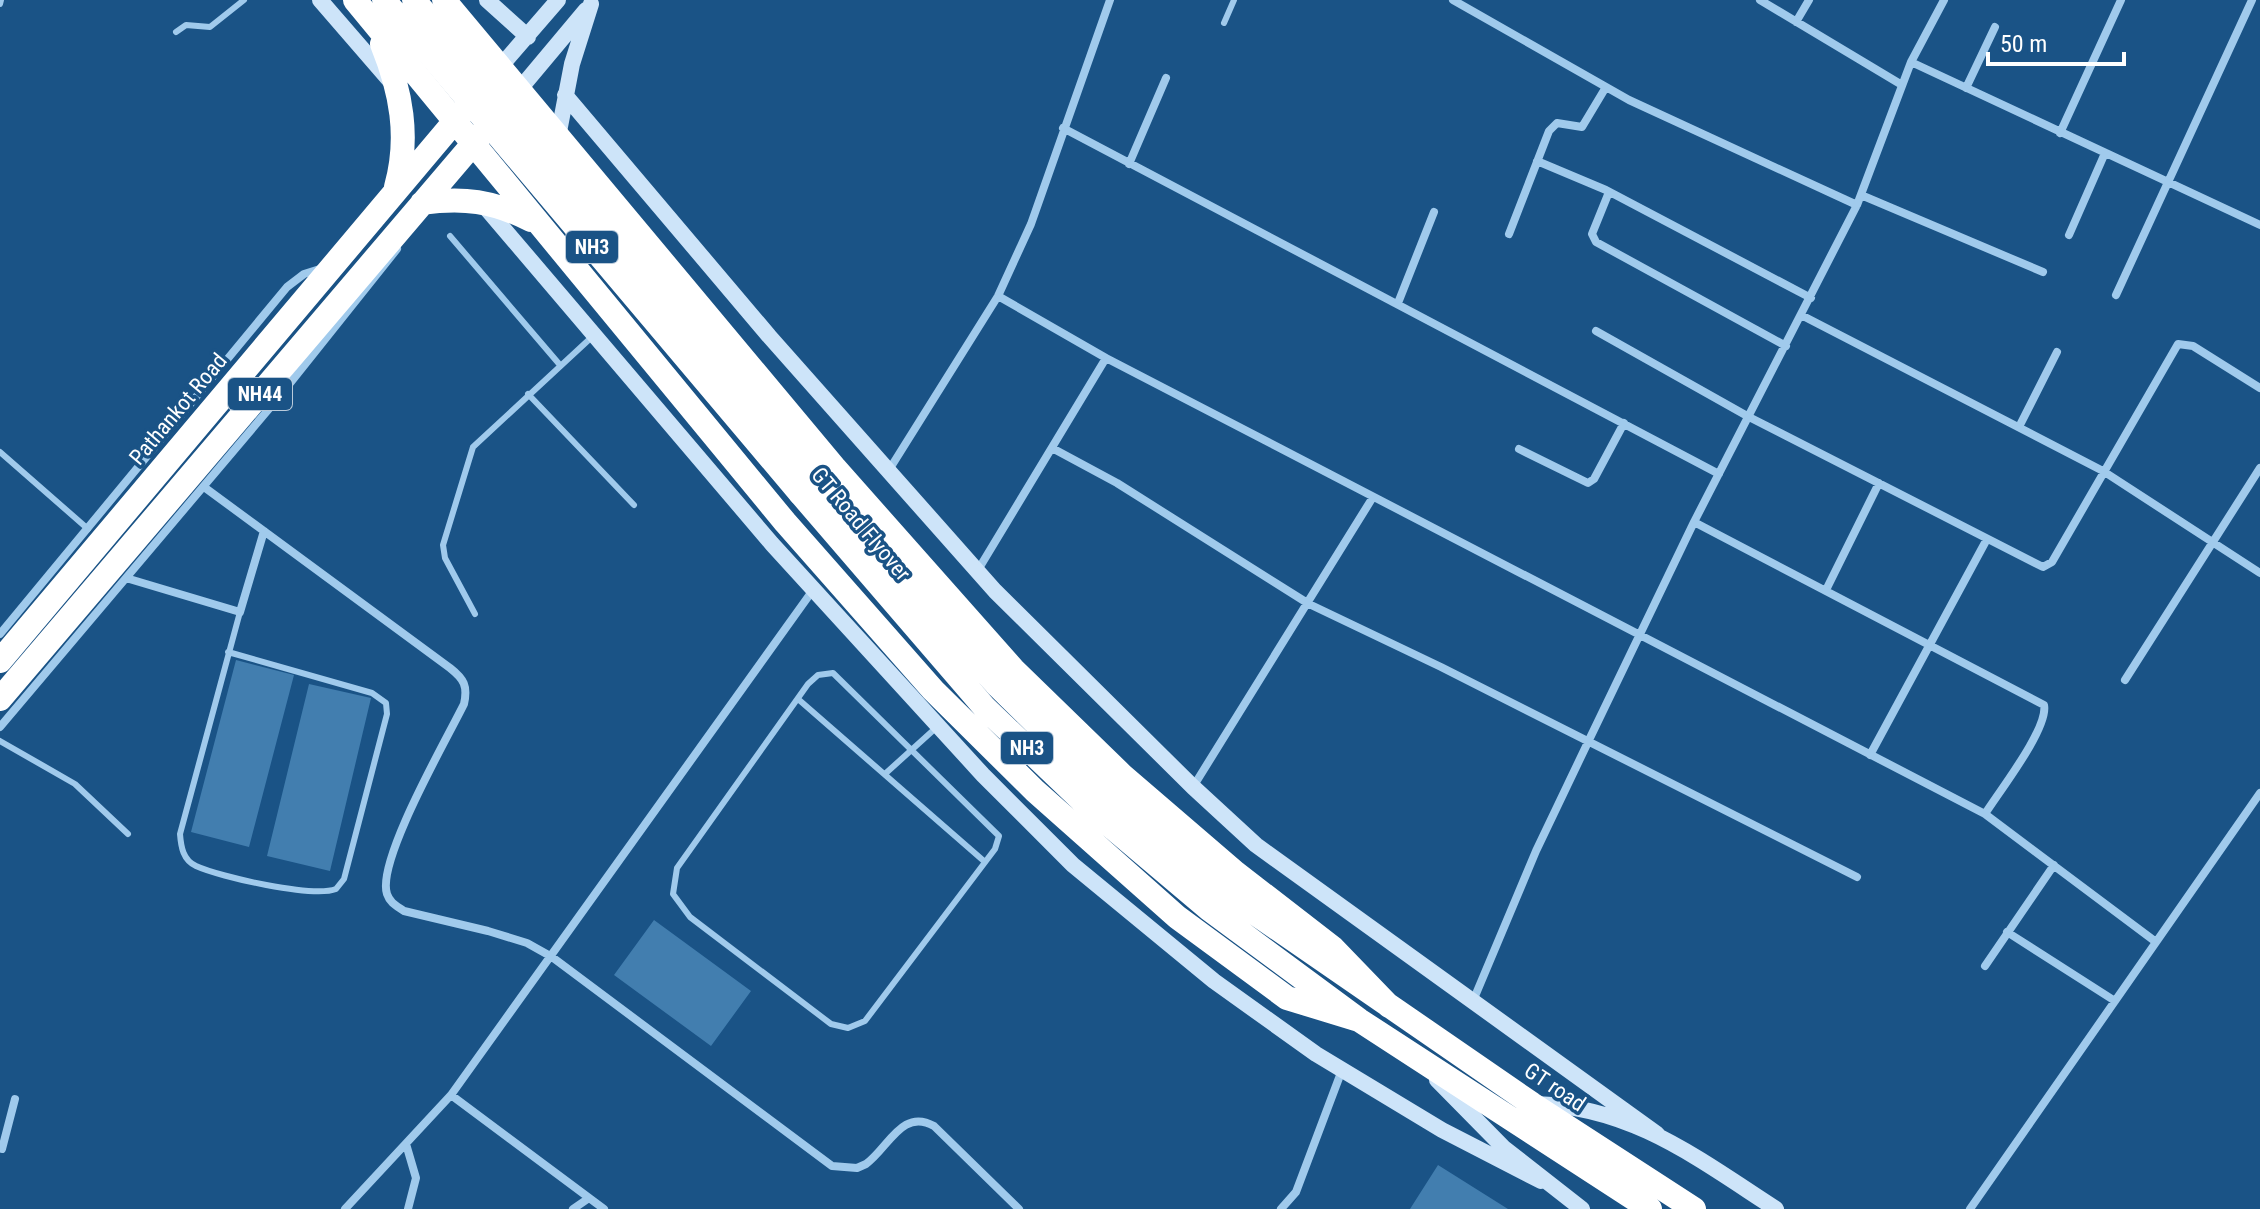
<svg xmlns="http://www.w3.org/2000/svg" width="2260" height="1209" viewBox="0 0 2260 1209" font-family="'Roboto Condensed',sans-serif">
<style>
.building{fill:#427eaf}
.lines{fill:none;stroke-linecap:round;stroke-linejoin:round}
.lane{stroke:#a0caec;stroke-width:6}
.street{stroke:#a0caec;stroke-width:8}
.secondary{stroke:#cde4f9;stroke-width:16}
.highway{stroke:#fff;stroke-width:24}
.highway-bridge{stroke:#fff;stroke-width:24}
.labels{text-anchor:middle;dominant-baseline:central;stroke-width:7;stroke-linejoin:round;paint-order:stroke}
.shield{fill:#1a5386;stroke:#bacbdb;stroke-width:2}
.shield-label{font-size:20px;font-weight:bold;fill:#fff}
.street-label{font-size:22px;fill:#fff;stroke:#1a5386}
</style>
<rect width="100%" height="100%" fill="#1a5386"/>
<path class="building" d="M236,660L294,675L249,847L191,832Z
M309,684L371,698L330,871L267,856Z
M654,920L751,991L711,1046L614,975Z
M1438,1165L1508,1209H1410Z"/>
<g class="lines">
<path class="lane" d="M0,4L1,0
M1224,23L1234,0
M176,32L186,25L210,27L244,0
M450,236L560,365
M528,394L634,505
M0,452L88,529
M475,614L445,558L443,545L473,447L594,335
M228,652L372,693L386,703L387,714L344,879L336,889C313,898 220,877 196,866C183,860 181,847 180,834L240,612
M833,673L999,836L995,849L865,1021L848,1028L831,1024L690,917L673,894L677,868L808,684L818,675Z
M798,699L985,862
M0,741L75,784L128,834
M886,773L938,726"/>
<path class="street" d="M1453,0L1629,100L1857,205
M1760,0L1902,85
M1796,22L1809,0
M1911,62L2260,225
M1966,88L1995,27
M1063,128L1719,474
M2060,133L2121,0
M1537,161L1606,190L1811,298
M1129,164L1166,78
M1609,192L1592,234L1596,242L1786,346
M1861,195L2043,272
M1509,234L1549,131L1557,123L1582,127L1606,87
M2069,235L2105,153
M2116,295L2252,0
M998,296L1106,358L1985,814L2156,942
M1398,303L1434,212
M1803,316L2103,471L2260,573
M1596,331L1749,417L2043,567L2052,562L2178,344L2193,346L2260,388
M2020,425L2057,352
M1052,448L1117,483L1309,604L1441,667L1857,877
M1519,449L1588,483L1594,479L1624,423
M889,470L998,296L1031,224L1110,0
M204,487L450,668C464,679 468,686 464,704C448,737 376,861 387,894C390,903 397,906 404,911L488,931L527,943L552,957L832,1166L857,1168L866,1164C889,1147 902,1108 934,1126L1019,1209
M1694,522L2044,705C2049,728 1998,793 1985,814
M978,570L1106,358
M126,578L240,612L264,531
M1826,590L1879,483
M0,634L287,287L304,274L323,268
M2125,680L2260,468
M0,727L279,397L397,249
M1870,755L1987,539
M1193,787L1373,497
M2007,932L2115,1001
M1985,966L2054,865
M1473,1001L1536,851L1589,740L1694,522L1857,205L1911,62L1944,0
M451,1095L604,1209
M406,1144L416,1178L408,1209
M2,1149L15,1099
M345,1209L451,1095L813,590
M573,1209L589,1198
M1281,1209L1296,1192L1342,1070
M1970,1209L2260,793"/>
<path class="secondary" d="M320,0L391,82
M487,0L528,37
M500,67L558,0
M519,90L586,10
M565,95L769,336L995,591L1193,787L1256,845L1657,1134
M558,137L572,64L591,4
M481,202L772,544L983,775L1073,865L1214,981L1316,1054L1442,1130L1541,1181
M1437,1080L1504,1148L1582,1209
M1534,1104C1631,1106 1697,1158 1776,1209"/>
<path class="highway" d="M355,0L785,522L933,690L1035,791L1177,917L1287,998L1359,1020
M444,0L834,467L1013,669L1122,775L1236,873L1333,948L1389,1006
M382,44C401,91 410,137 396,187
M422,203C463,197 493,201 531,220
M816,480L998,686L1105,791L1217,887L1532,1104L1694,1209
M800,493L985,708L1093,811L1209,909L1359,1020L1650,1209
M0,661L465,109
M0,699L484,131"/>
<path class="highway-bridge" d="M384,0L800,493
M414,0L816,480"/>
</g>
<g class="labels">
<g class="shield">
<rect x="566" y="231" width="52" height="32" rx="6"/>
<rect x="228" y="378" width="64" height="32" rx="6"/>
<rect x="1001" y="732" width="52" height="32" rx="6"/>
</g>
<g class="shield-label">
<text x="592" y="247">NH3</text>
<text x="260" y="394">NH44</text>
<text x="1027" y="748">NH3</text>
</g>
<g class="street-label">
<text transform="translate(178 409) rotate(-50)">Pathankot Road</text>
<text transform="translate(861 524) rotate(50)">GT Road Flyover</text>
<text transform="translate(1555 1087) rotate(34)">GT road</text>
</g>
</g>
<path d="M1988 52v12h136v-12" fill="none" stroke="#ffffff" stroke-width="4"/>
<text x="2000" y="52" font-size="24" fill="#ffffff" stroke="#1a5386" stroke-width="6" paint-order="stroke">50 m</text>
</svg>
